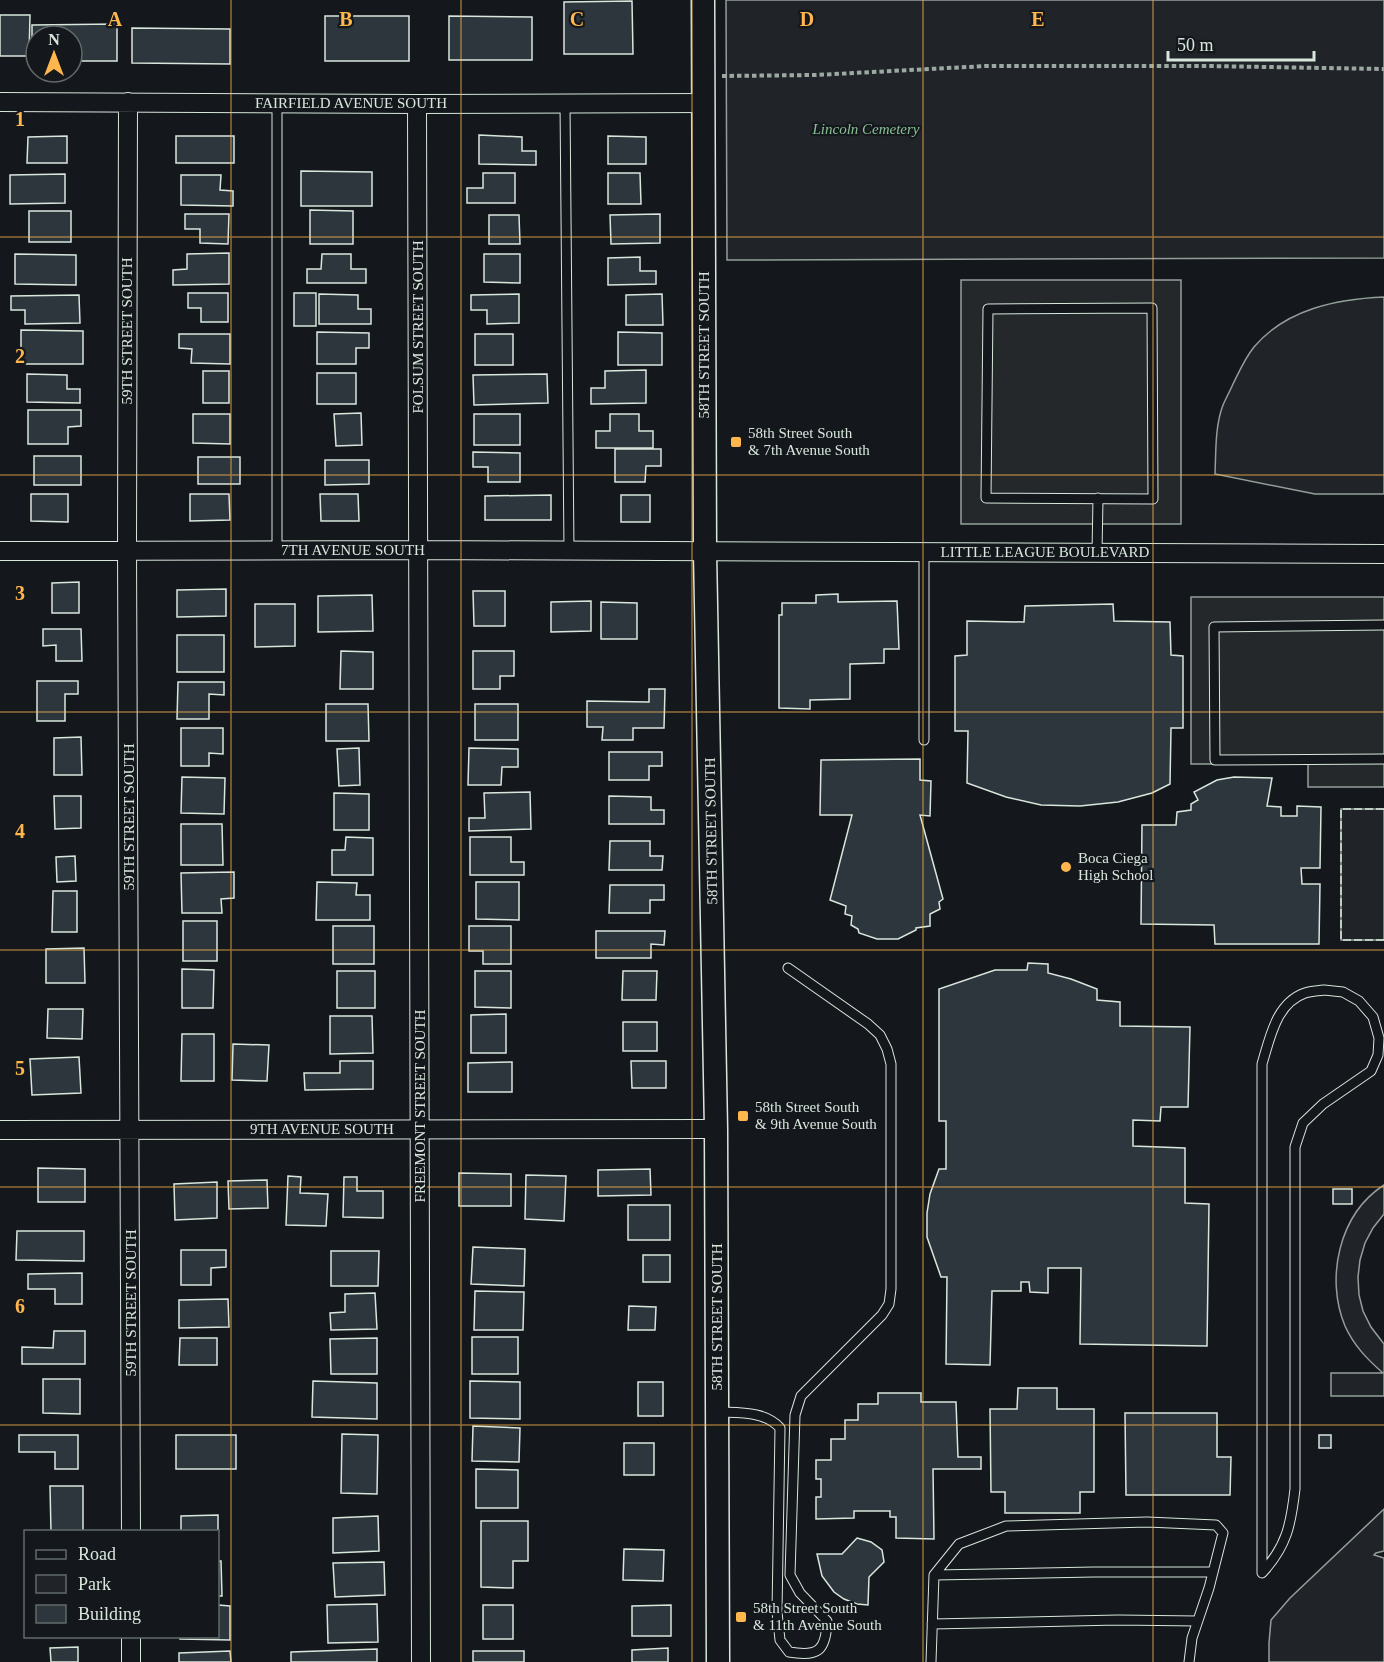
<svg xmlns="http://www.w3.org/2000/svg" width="1384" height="1662" viewBox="0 0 1384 1662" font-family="'Times New Roman',serif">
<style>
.green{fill:#202428;stroke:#939e99;stroke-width:1.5}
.parking{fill:#24282b;stroke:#939e99;stroke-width:1.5}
.building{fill:#2c363c;stroke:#d8e6dc;stroke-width:1.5}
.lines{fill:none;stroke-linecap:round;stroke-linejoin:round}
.service-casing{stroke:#d8e6dc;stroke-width:11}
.minor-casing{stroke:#d8e6dc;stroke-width:20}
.tertiary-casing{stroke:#d8e6dc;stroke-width:25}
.path{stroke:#9da8a2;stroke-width:4;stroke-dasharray:4.5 3;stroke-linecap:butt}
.service{stroke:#14181c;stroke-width:9}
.minor{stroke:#14181c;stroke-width:18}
.tertiary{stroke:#14181c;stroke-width:22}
.fence{stroke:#d8e6dc;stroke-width:1.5;stroke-dasharray:8 3;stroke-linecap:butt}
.grid{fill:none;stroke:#ffb74d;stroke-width:1.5;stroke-opacity:0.55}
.poi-dot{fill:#ffb74d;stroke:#14181c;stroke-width:2}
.labels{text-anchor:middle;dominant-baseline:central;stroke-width:4.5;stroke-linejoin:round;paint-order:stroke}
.street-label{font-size:15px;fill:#d8e6dc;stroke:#14181c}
.park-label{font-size:15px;font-style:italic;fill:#8ac095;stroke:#14181c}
.poi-label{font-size:15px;fill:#d8e6dc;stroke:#14181c;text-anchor:start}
.grid-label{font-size:20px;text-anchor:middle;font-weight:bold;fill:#ffb74d;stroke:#14181c;stroke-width:4.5;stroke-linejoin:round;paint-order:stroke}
</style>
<rect width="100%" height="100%" fill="#14181c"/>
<path class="green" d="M726,0H1384V258L727,260Z
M1384,297V494H1315L1215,474C1216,451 1215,426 1223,405C1226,398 1230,391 1233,384C1239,372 1245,358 1254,347C1286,309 1337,299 1384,297Z
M1341,809H1384V940H1341Z
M1384,1185V1214L1373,1228L1365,1243L1360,1260L1358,1277L1359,1295L1363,1311L1371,1327L1384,1344V1396H1331V1373H1383C1368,1360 1354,1346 1345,1326C1325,1278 1339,1214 1384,1185Z
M1384,1509V1551L1376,1553L1374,1555L1384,1558V1662H1269V1643L1271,1620L1290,1598Z"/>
<path class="parking" d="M961,280H1181V524H961Z
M1191,597H1384V787H1308V764H1191Z"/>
<path class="building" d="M632,1L633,54H564V2Z
M0,15H30L29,56H0Z
M325,16H409V61H325Z
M449,16L532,17V60H449Z
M117,24V61H72V36H36V61H32V25Z
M132,28L230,29V64L132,63Z
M479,135L522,137V151H536V165L479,164Z
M67,136V163H27L28,137Z
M176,136H234V163H176Z
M608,136L646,137V164H608Z
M301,171L372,172V206H301Z
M483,173H515V203H467V188H483Z
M608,173H640L641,204H608Z
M65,174V203L10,204V175Z
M181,175H221L220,190L233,191V206L181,205Z
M310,210L353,211V244H310Z
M29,211H71V242H29Z
M185,214H229L228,244L200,243V229H185Z
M660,214V243L611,244L610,215Z
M489,215H519L520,244H489Z
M229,253V284L173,285V270L187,269V254Z
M15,254L76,255V285L15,284Z
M322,254H351V269H366V283H307V269H321Z
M484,254H520V283L484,282Z
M640,257V271H656V284L608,285V258Z
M188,293H228V322H201V308H188Z
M294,293H316V326H294Z
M319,294L358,295V309H371V324H319Z
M519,294V323L487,324V310H471V295Z
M662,294L663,325H626V295Z
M79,295L80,323L25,324V310H11V296Z
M21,330L83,331V364H21Z
M317,332L369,333V348H356V364H317Z
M618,332L662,333V365H618Z
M179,334H230V364L191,363L192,349L179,348Z
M475,334H513V365H475Z
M646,370V403L591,404V388H605V371Z
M203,371H229V403H203Z
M317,373H356V404H317Z
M27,374L67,375V389H80V403L27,402Z
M547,374L548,403L474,405L473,375Z
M28,410H81V426L68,427V444H28Z
M361,413L362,445L336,446L334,414Z
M193,414H230V444L193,443Z
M474,414H520V445H474Z
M610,414H639V431H653V448H596V431H610Z
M615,449H661V466H646L645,482H615Z
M473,452L520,453V482H488V467H473Z
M34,456H81V485H34Z
M198,457H240V484H198Z
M325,460H369V484L325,485Z
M31,494H68V522L31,521Z
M190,494H229L230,520L190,521Z
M320,494H358L359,521H321Z
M551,495V520H485V496Z
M621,495H650V522H621Z
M79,582V613H52V583Z
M226,589V616L177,617V590Z
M473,591H505V626H474Z
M838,594V602L897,601L899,649H884V663L850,664V699L810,700V709L779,708V615H782V603H816V595Z
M372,595L373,631L318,632V596Z
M591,601V631L551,632V602Z
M601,602L637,603V639H601Z
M255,604H295V646L255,647Z
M1113,604L1114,621L1170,622L1171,655L1183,656V728H1171L1170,784L1152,793L1118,802L1080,806L1041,805L1006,797L967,783L968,731H955V656L967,655V621L1024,622L1025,606Z
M43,629H81L82,661H56V645L43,646Z
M177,635H224V672H177Z
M341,651L373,652V689H340Z
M473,651H514V676H500V689H473Z
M37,681H78V694H65V721H37Z
M178,682H224V695L209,694V719H177Z
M649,689H665L664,728H633V740H602L603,727H587V701L649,702Z
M326,704H368L369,741H326Z
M475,704H518V740H475Z
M181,728H223V754L209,753V766H181Z
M81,737L82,775H54V738Z
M359,748L360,785L339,786L337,749Z
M469,748L518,749V767H502L501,785H468Z
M609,752H662V766H649V780H609Z
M920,759V780L931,781L930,816L920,815L943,899L939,902L940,909L930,914V926L916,928V930L898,939H877L859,933L858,929L851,925L852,916L845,914L846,906L830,900L852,815H820L821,760Z
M182,777L225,778L224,814L181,813Z
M1234,777L1272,778L1267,806L1281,807V816H1297V806L1321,807L1320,868H1301L1302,884H1320L1319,944H1215L1214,925L1141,924L1142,825H1176L1177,812L1191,810V804L1198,800L1194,792L1217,780Z
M530,792L531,829L469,831V818H485L484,793Z
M334,793L369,794V830H334Z
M54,796H81V828L55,829Z
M609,796L651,797V810H664V824H609Z
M181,824H222L223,865H181Z
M346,837L373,838V875H332V850H345Z
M470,837H511V862H524V875H470Z
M610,841H650V856H663L662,870H609Z
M75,856L76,881L57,882L56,857Z
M234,872V898L221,899L222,913H182L181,873Z
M317,882L357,883L356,895H370V920H316Z
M476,882H519V920L476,919Z
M610,885H664V900H650V913H609Z
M53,891H77V932H52Z
M183,921H217V961H183Z
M333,926H374V964H333Z
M469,926H511V964H483V951H469Z
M596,931H665L664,945L651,944V958H596Z
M84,948L85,983H46V949Z
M1028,963L1048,964V973L1071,979L1097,989V1000L1120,1002V1026L1190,1027L1188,1107H1161L1160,1121L1133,1120V1146L1185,1148V1203L1209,1204L1207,1346L1080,1344L1081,1268H1048V1293L1030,1292L1029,1282H1021V1291H992L990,1365L946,1364L947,1277H941L927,1237V1213L930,1194L939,1169H946V1121H939V989L995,970H1027Z
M182,969L214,970L213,1008H182Z
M337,971H375V1008H337Z
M475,971H511V1008L475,1007Z
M623,971H657L656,1000H622Z
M48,1009H83L82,1039L47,1038Z
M506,1014V1053H471V1015Z
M330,1016H372L373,1053L330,1054Z
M623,1022H657V1051H623Z
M182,1034H214V1081H181Z
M233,1044L269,1045L267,1081L232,1080Z
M79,1057L81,1093L32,1095L30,1059Z
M340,1061H373V1089L305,1090L304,1073H340Z
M631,1061H666V1088H632Z
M512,1062V1092H468V1063Z
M38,1168L85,1169V1202H38Z
M650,1169L651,1195L598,1196V1170Z
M459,1173L511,1174V1206H459Z
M526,1175L566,1176L564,1221L525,1219Z
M288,1176L301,1177L300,1193L328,1194L326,1226L286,1225Z
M344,1177H357V1191H383V1218L343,1217Z
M267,1180L268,1208L229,1209L228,1181Z
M217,1182V1218L175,1220L174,1184Z
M1333,1189H1352V1204H1333Z
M628,1205H670V1240H628Z
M17,1231H84V1261L16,1260Z
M473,1247L525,1249L524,1286L471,1284Z
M181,1250H226V1267L211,1268V1285H181Z
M331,1251H379L378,1286H331Z
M643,1255H670V1282H643Z
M82,1273V1304H55V1289H28V1274Z
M475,1291L524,1292L523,1330H474Z
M375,1293L377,1329L331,1330L330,1313L345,1312V1294Z
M228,1299L229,1327L179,1328V1300Z
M629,1306L656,1307L655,1330H628Z
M54,1331H85V1364H22V1347L53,1348Z
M472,1337H518V1374H472Z
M180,1338H217V1365H179Z
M377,1338V1374H331L330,1339Z
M43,1379H80V1414L43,1413Z
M313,1381L377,1383V1419L312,1417Z
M470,1381L520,1382V1419L470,1418Z
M638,1382H663V1416H638Z
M1018,1388H1057V1409H1094V1492H1080V1513H1005V1492H991L990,1409H1017Z
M878,1393H921V1402H956L958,1457H981V1469H933L934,1539L896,1538V1517H890V1511H854V1518L816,1519V1497H821V1479H816V1460H831V1439H845V1420H858V1404H878Z
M1125,1413H1217V1457H1231L1230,1495H1126Z
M473,1426L520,1428L519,1462L472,1461Z
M342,1434L378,1435L377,1494L341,1493Z
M19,1435H78V1469H55V1452H19Z
M176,1435H236V1469H176Z
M1319,1435H1331V1448H1319Z
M624,1443H654V1475H624Z
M476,1469L518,1470V1508H476Z
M50,1486H83V1532H51Z
M218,1515V1550V1532H181V1516Z
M378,1516L379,1551L333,1553V1518Z
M481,1521H528V1561H513V1588L481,1587Z
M857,1538L871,1542L882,1550L884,1562L869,1577L868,1605L857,1604L844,1599L834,1592L822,1576L817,1554H842Z
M624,1549L664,1550L663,1581L623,1580Z
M218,1561H221L222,1596H218Z
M384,1562L385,1595L335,1597L333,1563Z
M377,1604L378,1642L328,1643L327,1605Z
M218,1605L230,1606V1640L180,1639V1636H218Z
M483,1605H513V1639H483Z
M671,1605V1636H632V1606Z
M78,1647V1662H51L50,1648Z
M668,1648V1662H632V1650Z
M377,1649V1662H291V1652Z
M230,1651L231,1662H179V1653Z
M473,1651H524V1662H473Z"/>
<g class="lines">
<defs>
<path id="service" d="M277,103V550
M565,104L569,551
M1152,308L1153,499L986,498L988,309Z
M1097,553L1098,498
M1384,625L1214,627L1215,760L1384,759
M924,740V552
M1324,990L1343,992L1359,1001L1373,1017L1379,1038L1378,1055L1371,1071L1323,1104L1303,1123L1295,1147V1489C1291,1524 1287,1546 1262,1573V1064C1270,1038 1276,1003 1305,993C1311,991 1318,991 1324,990Z
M718,1412C740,1413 765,1411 780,1428L777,1612L780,1640L789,1652C818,1657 826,1651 827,1621L800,1593L790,1575L795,1415L801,1396L882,1315L889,1304L891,1289V1064L887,1049L880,1035L868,1024L788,968
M934,1575L1094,1572H1213
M932,1624L1118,1620L1197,1621
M931,1662L934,1575L959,1544L1006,1526L1147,1522L1216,1525L1223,1533L1209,1588L1192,1638L1189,1662"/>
<path id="minor" d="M0,102L417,104L703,103
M128,102L127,550L131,1532
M417,104L421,1662
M0,551L419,550L1384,554
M0,1130L716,1129
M131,1636V1662"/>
<path id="tertiary" d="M703,0L705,552L716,1129L718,1662"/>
</defs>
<use href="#service" class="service-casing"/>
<use href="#minor" class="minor-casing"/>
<use href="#tertiary" class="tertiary-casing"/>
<path class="path" d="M722,76L816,75L986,66H1208L1384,69"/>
<use href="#service" class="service"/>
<use href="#minor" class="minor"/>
<use href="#tertiary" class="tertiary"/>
<path class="fence" d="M1384,809H1341V940H1384"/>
</g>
<path class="grid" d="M231,0V1662M461,0V1662M692,0V1662M923,0V1662M1153,0V1662M0,237H1384M0,475H1384M0,712H1384M0,950H1384M0,1187H1384M0,1425H1384"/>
<g class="poi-dot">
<rect x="730" y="436" width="12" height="12" rx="3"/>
<circle cx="1066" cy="867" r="6"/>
<rect x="737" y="1110" width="12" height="12" rx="3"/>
<rect x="735" y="1611" width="12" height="12" rx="3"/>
</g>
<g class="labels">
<g class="street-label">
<text x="351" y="103">FAIRFIELD AVENUE SOUTH</text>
<text transform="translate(418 327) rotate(-90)">FOLSUM STREET SOUTH</text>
<text transform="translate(127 331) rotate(-90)">59TH STREET SOUTH</text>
<text transform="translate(704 345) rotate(-90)">58TH STREET SOUTH</text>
<text x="353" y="550">7TH AVENUE SOUTH</text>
<text x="1045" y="552">LITTLE LEAGUE BOULEVARD</text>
<text transform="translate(129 817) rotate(-90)">59TH STREET SOUTH</text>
<text transform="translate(711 831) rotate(-91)">58TH STREET SOUTH</text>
<text transform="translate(420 1106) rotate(-90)">FREEMONT STREET SOUTH</text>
<text x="322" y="1129">9TH AVENUE SOUTH</text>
<text transform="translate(131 1303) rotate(-90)">59TH STREET SOUTH</text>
<text transform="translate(717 1317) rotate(-90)">58TH STREET SOUTH</text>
</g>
<g class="park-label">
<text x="866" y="129">Lincoln Cemetery</text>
</g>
<g class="poi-label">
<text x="748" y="433">58th Street South<tspan x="748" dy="17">&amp; 7th Avenue South</tspan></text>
<text x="1078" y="858">Boca Ciega<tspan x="1078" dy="17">High School</tspan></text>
<text x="755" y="1107">58th Street South<tspan x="755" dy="17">&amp; 9th Avenue South</tspan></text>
<text x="753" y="1608">58th Street South<tspan x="753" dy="17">&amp; 11th Avenue South</tspan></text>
</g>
</g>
<g class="grid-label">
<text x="115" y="26">A</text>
<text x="346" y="26">B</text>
<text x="577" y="26">C</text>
<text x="807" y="26">D</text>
<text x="1038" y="26">E</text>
<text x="20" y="126">1</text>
<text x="20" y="363">2</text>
<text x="20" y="600">3</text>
<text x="20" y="838">4</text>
<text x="20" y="1075">5</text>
<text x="20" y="1313">6</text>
</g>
<rect x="24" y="1530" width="195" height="108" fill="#14181c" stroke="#626a69" stroke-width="1.5"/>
<rect x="36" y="1550" width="30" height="9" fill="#14181c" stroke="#626a69" stroke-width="1.5"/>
<text x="78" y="1560" font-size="18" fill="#d8e6dc">Road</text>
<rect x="36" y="1575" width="30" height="18" fill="#202428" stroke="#626a69" stroke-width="1.5"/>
<text x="78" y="1590" font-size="18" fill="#d8e6dc">Park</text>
<rect x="36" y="1605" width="30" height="18" fill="#2c363c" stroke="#626a69" stroke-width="1.5"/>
<text x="78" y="1620" font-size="18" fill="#d8e6dc">Building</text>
<g transform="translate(54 54)"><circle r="28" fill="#14181c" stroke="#626a69" stroke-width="1.5"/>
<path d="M0-4.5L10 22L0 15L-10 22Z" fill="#ffb74d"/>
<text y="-9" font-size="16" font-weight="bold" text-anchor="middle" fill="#d8e6dc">N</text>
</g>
<path d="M1168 51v9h146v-9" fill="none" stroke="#d8e6dc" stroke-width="3"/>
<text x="1177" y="51" font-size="18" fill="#d8e6dc" stroke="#14181c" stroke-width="4.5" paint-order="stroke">50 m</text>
</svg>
